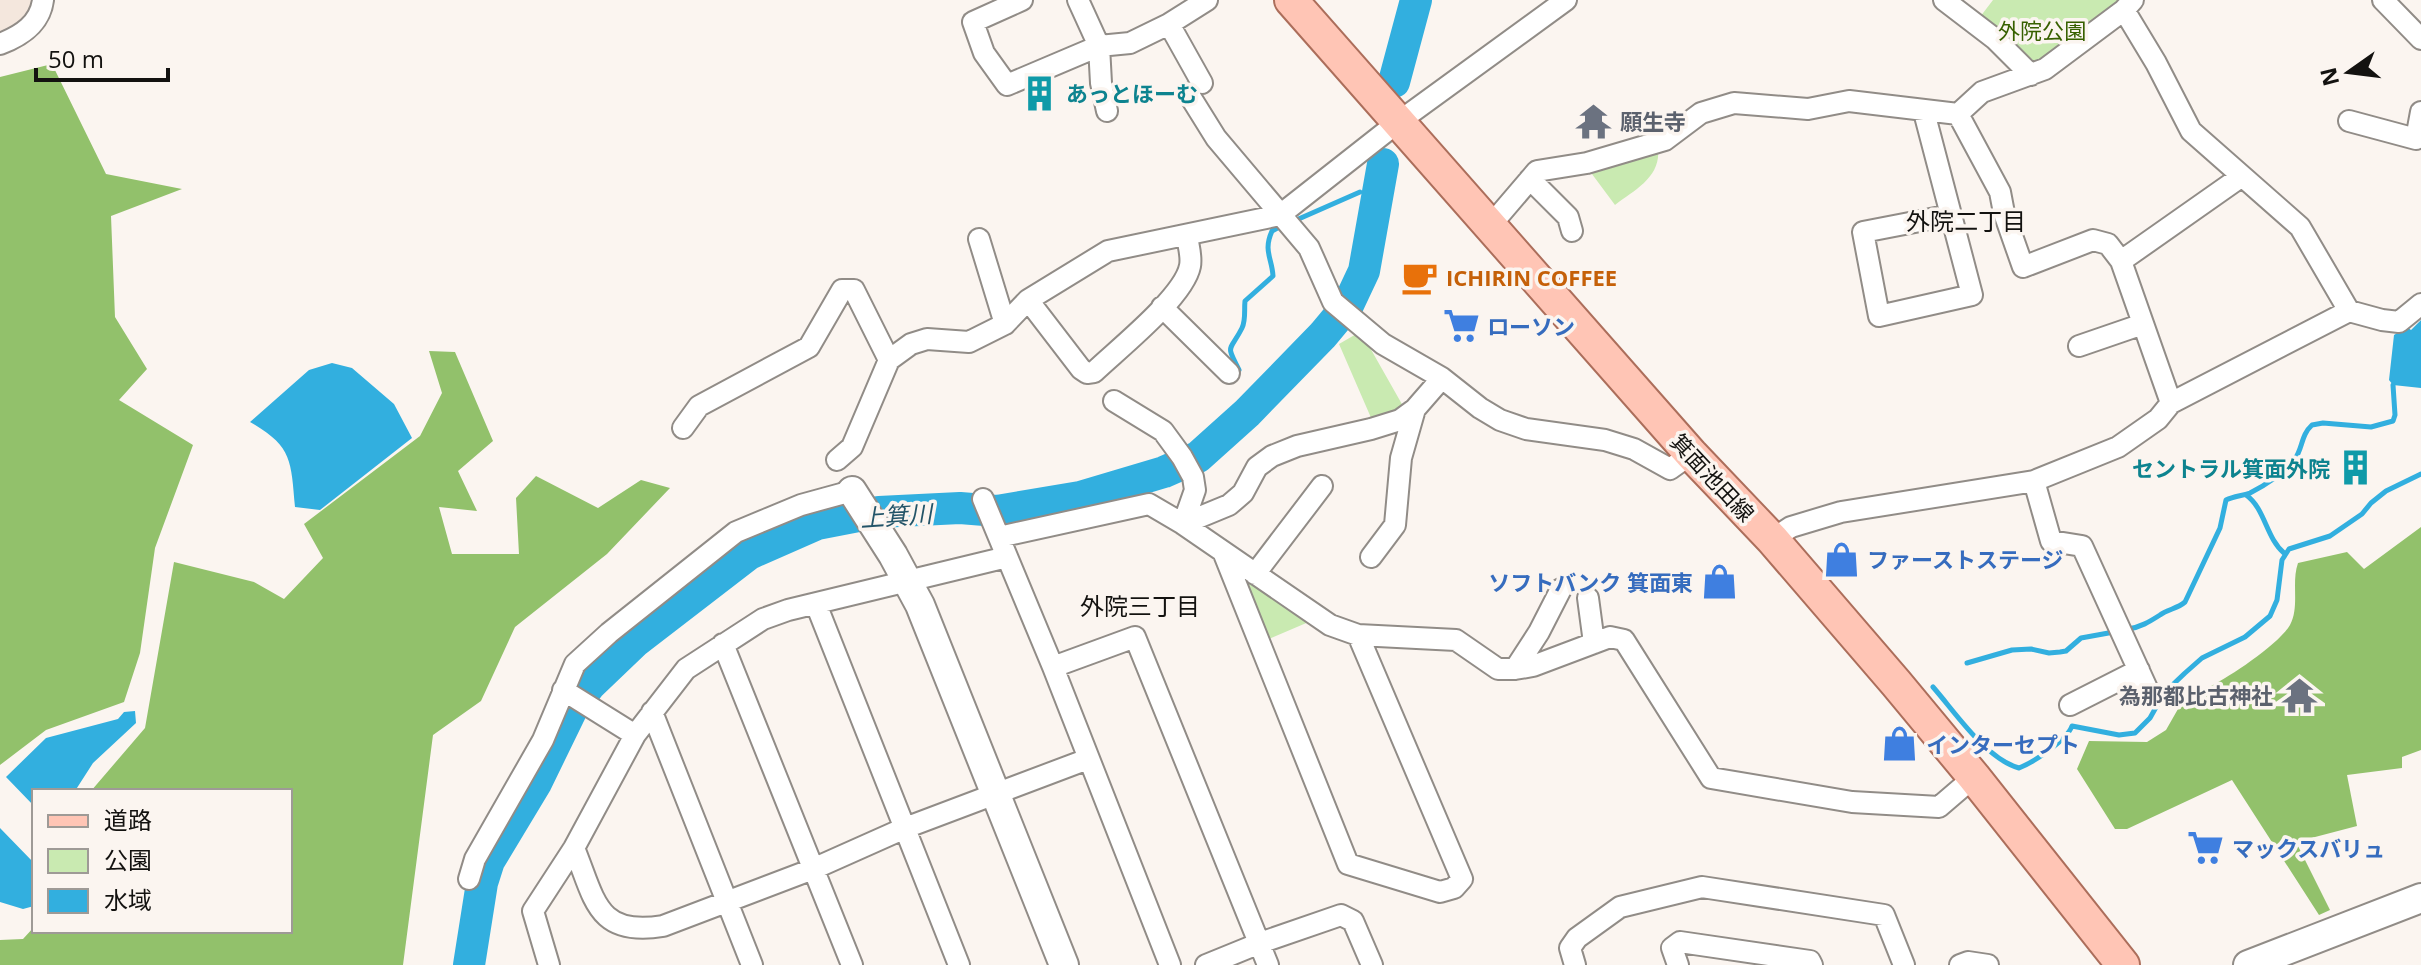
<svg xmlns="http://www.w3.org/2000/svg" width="2421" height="965" viewBox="0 0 2421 965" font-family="'Open Sans','Noto Sans JP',sans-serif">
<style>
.built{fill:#f4e7dd}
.green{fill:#c9eab1}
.forest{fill:#92c16b}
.water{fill:#32afdf}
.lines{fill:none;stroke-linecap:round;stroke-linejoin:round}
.stream{stroke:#32afdf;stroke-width:5}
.river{stroke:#32afdf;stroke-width:32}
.street-casing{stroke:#918c87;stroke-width:24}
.secondary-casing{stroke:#918c87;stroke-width:32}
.primary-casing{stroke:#ac6e5b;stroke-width:36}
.street{stroke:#fff;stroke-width:20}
.secondary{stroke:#fff;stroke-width:28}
.primary{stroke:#ffc5b5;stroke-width:32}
.labels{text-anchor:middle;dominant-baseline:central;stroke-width:7;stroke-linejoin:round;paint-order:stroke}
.park-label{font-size:22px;fill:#376000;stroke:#fbf5f0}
.culture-label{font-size:22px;font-weight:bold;fill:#0d838f;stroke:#fbf5f0;text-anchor:start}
.worship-label{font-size:22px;font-weight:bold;fill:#5b616d;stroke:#fbf5f0;text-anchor:start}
.food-label{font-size:22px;font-weight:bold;fill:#c56008;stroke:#fbf5f0;text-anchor:start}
.shop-label{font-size:22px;font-weight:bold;fill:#366cbe;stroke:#fbf5f0;text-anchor:start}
.street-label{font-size:22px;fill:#131210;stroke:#fbf5f0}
.neighbourhood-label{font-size:24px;fill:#131210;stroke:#fbf5f0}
.water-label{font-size:24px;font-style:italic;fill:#235468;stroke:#fbf5f0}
</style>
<rect width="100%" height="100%" fill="#fbf5f0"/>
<path class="built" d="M0,0H34L26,24L0,34Z"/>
<path class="green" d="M1993,0H2123L2048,61H2034L1980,17Z
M1658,149C1661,177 1635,190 1615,205L1589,170Z
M1358,333L1370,338L1369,346L1403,406L1382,418L1372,420L1339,344Z
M1253,580L1311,621L1269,639L1246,586Z"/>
<path class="forest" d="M52,64L106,174L182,189L111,216L115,317L147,369L119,400L193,445L155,548L140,653L124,702L46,730L0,765V77Z
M429,351L455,352L493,441L458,471L477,511L439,507L452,554H519L516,498L536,476L598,508L641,480L670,488L607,554L515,627L481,701L433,735L403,965H0V940L23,939L34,927V931H290V791H91L145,728L174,562L254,582L284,599L323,558L304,524L420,436L442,393Z
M2421,527V750L2402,757V768L2347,775L2357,826L2296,842L2330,910L2319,915L2232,780L2127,829H2115L2077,769L2089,741L2147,742L2166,730L2182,702L2174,689C2186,689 2200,691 2211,686C2231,676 2279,644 2290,625C2300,606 2291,583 2298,563L2347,552L2364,569Z"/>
<path class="water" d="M2421,320V388L2393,385L2389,380L2394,335L2407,327L2411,330Z
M332,363L352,368L394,404L412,438L320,510L295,507C291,460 292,446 250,422L309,370Z
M135,711L136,723L93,763L75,791H34V806L6,777L46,738L118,719L124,712Z
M0,828L34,863V906L23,909L0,902Z"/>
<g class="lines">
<path class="stream" d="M1372,187L1380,184
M1294,221L1360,192
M1239,370C1225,343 1230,352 1242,328C1246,320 1244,310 1245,301L1273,276C1272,258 1263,251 1272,231L1281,226
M2246,495C2265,508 2266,538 2284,553
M2128,629C2141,627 2149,622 2160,615C2168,609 2177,609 2185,602L2220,528L2226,500C2234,496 2242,496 2250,493C2264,486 2286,472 2295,459C2303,447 2301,435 2312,425L2323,423L2371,427L2393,421L2395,415L2393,385
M1967,663L2012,650L2031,649L2049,653L2060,652L2066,651L2081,638L2114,632
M1933,687C1955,712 1986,759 2019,768C2034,762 2067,740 2072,726L2119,735L2135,733L2150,718L2164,693L2185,673L2202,658L2245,637L2270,616L2277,600L2282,560L2289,549L2330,536L2362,514L2371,503L2386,491L2421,474"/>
<path class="river" d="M1394,82L1416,0
M469,965L482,883L489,861L536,783L572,709L590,685L636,641L749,554L817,524L879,512L960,508L997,511L1080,497L1164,472L1198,457L1247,413L1323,335L1348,305L1364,271L1383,164"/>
<defs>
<path id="street" d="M1022,0L973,22L984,53L1007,85L1099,46L1130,43L1169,24L1207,0
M1078,0L1099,46L1101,83L1107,111
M1944,0L1995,39L2031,75
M2383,0L2421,39
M2124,10L2156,63L2191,131L2300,227L2349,311
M1169,24L1202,83
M0,44C21,36 40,24 43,0
M1188,93L1216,138L1309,248L1333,302L1383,344L1442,378L1480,408L1500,420L1526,429L1605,440L1634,449L1670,469L1691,454
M1924,112L1972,295L1879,316L1863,232L1951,215
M1958,114L2000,192L2004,213L2023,267L2093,240L2108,244L2121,261L2171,403
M2349,121L2416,139L2421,112
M1530,179L1568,217L1572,231
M1490,226L1537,171L1587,163L1665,140L1701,113L1734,103L1808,109L1849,101L1958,114L1982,92L2045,69L2124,10L2133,0
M979,239L1005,324
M2121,261L2242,176
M1028,300L1081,369L1087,373L1094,372C1118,349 1184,297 1190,266C1192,256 1188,245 1187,235
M1162,307L1229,373
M2079,346L2143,324
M1114,401L1163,431L1182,457L1193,477L1195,490L1183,524
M683,428L699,406L809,347L842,290H854L889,360
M837,460L852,447L889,360L911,344L927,339L969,342L1005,324L1028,300L1108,251L1280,215L1397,123L1566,0
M2034,481L2051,541L2082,546L2150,695
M983,499L1053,667L1170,965
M1183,524L1229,505L1243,493L1257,467L1272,456L1297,446L1371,429L1400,420L1415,409L1442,378
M999,537L1149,504L1183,524L1330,625L1358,635L1456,640L1498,669H1515L1533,666L1610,637L1624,640L1711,778L1852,802L1939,807L1974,777
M1772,539L1791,527L1841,512L2034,481L2118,447L2158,419L2171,403L2349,311L2382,320L2399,322L2421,304
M1224,554L1348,864L1440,892L1454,888L1462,879L1358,635
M1371,557L1395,525L1401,458L1415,409
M1255,574L1322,486
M1588,598L1594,643
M816,604L959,965
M723,644L852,965
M1053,667L1135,637L1268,965
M1515,669L1539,632L1561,589
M563,690L635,735
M2070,705L2139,670
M652,712L752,965
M574,848C595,899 596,937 663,926L813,869L905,828L1088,759
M469,879L475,859L543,740L575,664L609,633L736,532L801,505L852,491
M549,965L533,911L574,848L635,735L686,669L763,619L788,610L1007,557
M1206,965L1260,943L1341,915L1353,921L1372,965
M1575,965L1570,948L1577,938L1620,907L1702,887L1884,915L1904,965
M1678,965L1672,948L1680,942L1810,961L1812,965
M1960,965L1968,962L1988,965"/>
<path id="secondary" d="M852,491L893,555L920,605L1064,965
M2248,965L2421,898"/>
<path id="primary" d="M1291,0L1691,454L1772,539L1896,683L1974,777L2123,965"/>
</defs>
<use href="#street" class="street-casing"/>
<use href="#secondary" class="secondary-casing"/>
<use href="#primary" class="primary-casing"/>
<use href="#street" class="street"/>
<use href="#secondary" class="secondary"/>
<use href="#primary" class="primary"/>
</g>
<defs>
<symbol id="building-bare" viewBox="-9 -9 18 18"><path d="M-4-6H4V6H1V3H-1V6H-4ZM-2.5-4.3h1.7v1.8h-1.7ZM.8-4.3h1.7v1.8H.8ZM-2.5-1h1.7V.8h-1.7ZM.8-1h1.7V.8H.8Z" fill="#0f9aa8" stroke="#fbf5f0" stroke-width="2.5" paint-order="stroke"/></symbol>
<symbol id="temple-bare" viewBox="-9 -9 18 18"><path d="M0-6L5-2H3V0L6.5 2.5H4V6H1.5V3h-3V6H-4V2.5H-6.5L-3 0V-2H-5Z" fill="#6b7280" stroke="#fbf5f0" stroke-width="2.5" paint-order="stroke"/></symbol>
<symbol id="cafe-bare" viewBox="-9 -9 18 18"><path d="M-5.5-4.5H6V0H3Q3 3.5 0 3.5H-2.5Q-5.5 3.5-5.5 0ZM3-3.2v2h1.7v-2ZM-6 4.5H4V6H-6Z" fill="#e8710a" stroke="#fbf5f0" stroke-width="2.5" paint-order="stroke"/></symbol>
<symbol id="supermarket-bare" viewBox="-9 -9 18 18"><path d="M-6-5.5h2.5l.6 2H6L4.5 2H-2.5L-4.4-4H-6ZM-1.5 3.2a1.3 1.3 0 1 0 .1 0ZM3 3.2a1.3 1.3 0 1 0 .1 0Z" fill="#3f7fe0" stroke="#fbf5f0" stroke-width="2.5" paint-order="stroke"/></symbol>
<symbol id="shop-bare" viewBox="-9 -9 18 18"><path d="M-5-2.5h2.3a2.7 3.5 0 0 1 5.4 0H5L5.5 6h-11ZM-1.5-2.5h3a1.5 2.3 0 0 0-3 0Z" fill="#3f7fe0" stroke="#fbf5f0" stroke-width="2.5" paint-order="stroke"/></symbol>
</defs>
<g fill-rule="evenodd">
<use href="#building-bare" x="1014" y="68" width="51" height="51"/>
<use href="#temple-bare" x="1568" y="96" width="51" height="51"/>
<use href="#cafe-bare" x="1394" y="252" width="51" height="51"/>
<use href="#supermarket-bare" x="1436" y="300" width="51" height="51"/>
<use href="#building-bare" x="2330" y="442" width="51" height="51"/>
<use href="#shop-bare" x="1816" y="534" width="51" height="51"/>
<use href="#shop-bare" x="1694" y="556" width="51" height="51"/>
<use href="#temple-bare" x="2274" y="670" width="51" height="51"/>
<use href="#shop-bare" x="1874" y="718" width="51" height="51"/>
<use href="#supermarket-bare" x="2180" y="822" width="51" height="51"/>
</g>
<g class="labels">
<g class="park-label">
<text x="2042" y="30">外院公園</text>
</g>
<g class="culture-label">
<text x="1066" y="93">あっとほーむ</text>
<text x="2330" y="468" text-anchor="end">セントラル箕面外院</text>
</g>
<g class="worship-label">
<text x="1620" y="121">願生寺</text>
<text x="2273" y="695" text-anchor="end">為那都比古神社</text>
</g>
<g class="food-label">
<text x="1446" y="277">ICHIRIN COFFEE</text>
</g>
<g class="shop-label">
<text x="1487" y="326">ローソン</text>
<text x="1867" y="559">ファーストステージ</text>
<text x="1693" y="582" text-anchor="end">ソフトバンク 箕面東</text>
<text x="1926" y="744">インターセプト</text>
<text x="2232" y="848">マックスバリュ</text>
</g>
<g class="street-label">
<text transform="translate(1713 477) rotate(47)">箕面池田線</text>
</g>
<g class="neighbourhood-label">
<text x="1966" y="220">外院二丁目</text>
<text x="1140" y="605">外院三丁目</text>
</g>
<g class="water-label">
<text transform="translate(896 515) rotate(-4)">上箕川</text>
</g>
</g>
<rect x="32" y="789" width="260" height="144" fill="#fbf5f0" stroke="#9e9a96" stroke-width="2"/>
<rect x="48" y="815" width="40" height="12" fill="#ffc5b5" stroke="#9e9a96" stroke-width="2"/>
<text x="104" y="829" font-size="24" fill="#131210">道路</text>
<rect x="48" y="849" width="40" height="24" fill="#c9eab1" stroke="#9e9a96" stroke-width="2"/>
<text x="104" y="869" font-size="24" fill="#131210">公園</text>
<rect x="48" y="889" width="40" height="24" fill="#32afdf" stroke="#9e9a96" stroke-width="2"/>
<text x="104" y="909" font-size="24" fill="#131210">水域</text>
<g transform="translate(2349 72) rotate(256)" stroke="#fbf5f0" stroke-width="6" paint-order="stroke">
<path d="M0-6L14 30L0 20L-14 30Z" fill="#131210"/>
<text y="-12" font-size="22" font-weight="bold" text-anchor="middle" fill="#131210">N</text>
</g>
<path d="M36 68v12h132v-12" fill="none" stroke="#131210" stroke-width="4"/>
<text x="48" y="68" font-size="24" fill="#131210" stroke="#fbf5f0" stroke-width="6" paint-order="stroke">50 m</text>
</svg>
